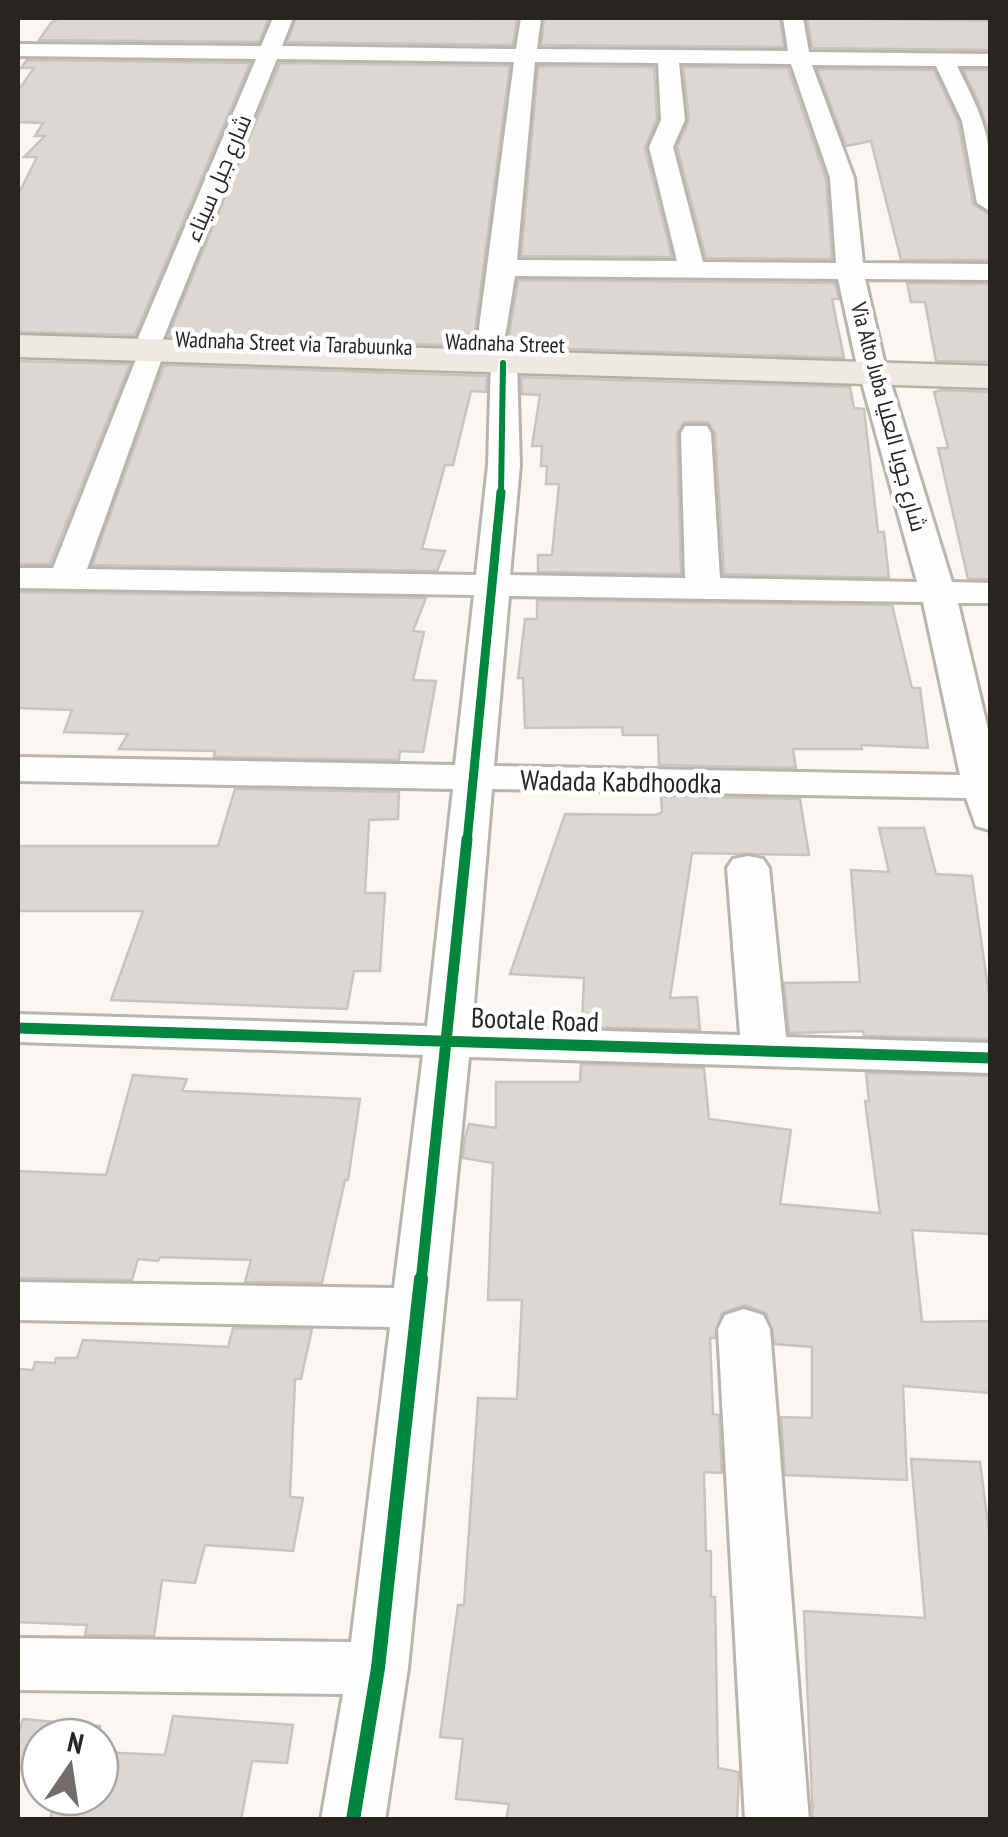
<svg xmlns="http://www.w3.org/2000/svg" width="1008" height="1837" viewBox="0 0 1008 1837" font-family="'PT Sans Narrow',Cairo,sans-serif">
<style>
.building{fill:#dbd8d4;stroke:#c7c3c0;stroke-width:2.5}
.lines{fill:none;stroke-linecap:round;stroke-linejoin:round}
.minor-casing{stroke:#b7b4b1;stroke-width:6}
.major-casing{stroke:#b6ae9f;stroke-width:5}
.minor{fill:#fefefd;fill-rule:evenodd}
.major{fill:#eeeae2;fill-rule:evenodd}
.cycleway-far3-casing{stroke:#fff;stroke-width:10}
.cycleway-far2-casing{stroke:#fff;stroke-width:14}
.cycleway-far1-casing{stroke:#fff;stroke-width:18}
.cycleway-casing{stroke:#fff;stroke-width:20}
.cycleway-far3{stroke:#00873e;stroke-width:6}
.cycleway-far2{stroke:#00873e;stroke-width:9}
.cycleway-far1{stroke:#00873e;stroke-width:11}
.cycleway{stroke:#00873e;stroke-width:14}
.labels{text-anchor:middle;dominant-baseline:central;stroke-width:9;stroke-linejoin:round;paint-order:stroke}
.far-street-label{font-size:22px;fill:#272421;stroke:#fff}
.street-label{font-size:28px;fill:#272421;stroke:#fff}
</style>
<rect width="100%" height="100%" fill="#faf6f2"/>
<path class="building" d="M60,18H269L259,42L39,40L51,23Z
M296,18L477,19L517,18L513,45L287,42Z
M544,18H780L784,47L541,45Z
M807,18L990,21V50L812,48Z
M27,60L250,63L135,335L18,332V195L37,157H24L45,136H35L43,123L18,122V91L34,68H21Z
M280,63L510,66L473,346L168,336Z
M538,66L654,67L657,119L645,148L672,257L521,256Z
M683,67L788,68L826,179L832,259L706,258L677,147L689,120Z
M817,69L934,70L958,122L973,204L990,215V260H901L871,141L846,146Z
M963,70H990V138L979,103Z
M518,280L835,283L839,299H832L844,358L507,347Z
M907,283L990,284V362L936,361L925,302H911Z
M18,361L130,364L50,564H18Z
M164,365L487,376L486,392L471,391L453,465H445L422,549L445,551L437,571L92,565Z
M521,377L850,387L854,408L864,409L878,532H884L889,578L724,574L715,433L707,422H685L677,433L681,574L538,572V555H552L559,484H546L547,466H541L542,446H532L540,395L522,394Z
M942,390L990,392V579H968L938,448H948L934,392Z
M18,592L426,598L413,631L424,632L413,680L436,681L423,752L400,751L399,760L214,757L215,751L119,749L128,734L64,732L72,710L18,708Z
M537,600L892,605L912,688H920L928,748L861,745L862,749H793L796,768L659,765L658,735H623L622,727L525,728L523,678H518L525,619H537Z
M235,789L399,792L398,819L369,820L365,893H385L380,971H354L347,1009L111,1000L143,911H18V846H218Z
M661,796L800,799L809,855L692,853L670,998L697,997L700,1030L582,1027L584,978L510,974L565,814L656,815L662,812Z
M879,828H924L936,874L972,876L990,1002V1039L864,1036L863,1031L789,1033L784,983L860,982L851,870L889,872Z
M581,1064L704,1068L709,1119L791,1130L780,1204L880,1213L865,1101H869L866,1073L990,1076V1234L912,1230L922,1322L990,1321V1393L903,1386L907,1480L785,1475L781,1417L812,1418V1347L775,1344L766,1313L745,1305L722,1313L715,1338H710L713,1414L719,1415L722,1473L704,1472L706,1551H711V1597H715L718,1768L739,1772L737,1820H506L509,1804L456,1799L463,1739L440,1737L458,1605H464L478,1398L517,1399L522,1300H488L493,1163L463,1158L465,1138L469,1124L496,1128V1082H580Z
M133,1075L187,1079L182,1091L360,1099L348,1180H345L322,1283L245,1282L251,1260L160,1257L158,1261L138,1259L132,1280L18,1278V1171L106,1175Z
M233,1328L312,1329L301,1379H295L290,1497L303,1498L293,1551L205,1545L195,1583L162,1580L154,1636L85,1635L87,1625L18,1622V1369L33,1370L35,1362L55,1363L56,1358H77L83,1340L228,1347Z
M911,1459L980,1462L990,1540V1820H813L804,1611L925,1618Z
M173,1716L293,1725L287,1763L252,1761L241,1820H50L55,1797H100V1752L165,1755Z
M23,1719L100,1726L98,1737H40V1771L18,1770V1736Z"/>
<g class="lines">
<defs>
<path id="minor" d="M273,18H293L282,46L516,49L521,18H541L537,49L788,51L783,18H803L809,52L990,54V66H957C987,125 994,144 990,211L977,203L962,121L936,66L812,65L854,178L863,263L990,264V280L865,279L884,361L952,582L990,583V603H958L990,738V830L976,826L966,798L492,789L472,1027L740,1035L727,868L733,859L748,856L763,859L769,868L786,1037L990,1043V1073L469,1057L408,1668L385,1820H321L343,1694L18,1690V1638L351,1642L390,1327L18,1320V1282L394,1288L423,1055L18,1042V1014L427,1026L453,789L18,781V757L455,765L474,595L18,588V568H53L142,344L138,338L256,59L18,56V44L261,46ZM277,59L514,62L476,351L480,357L491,359L488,465L476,575L87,569L165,350L161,344ZM535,62L658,63L661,120L649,147L677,261L517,260ZM679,63L791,64L830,178L836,263L703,262L673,147L685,120ZM515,276L838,279L856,361L917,582L720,578L711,433L707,426H685L681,433L685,578L510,575L520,465L517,363L513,357L502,355ZM509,596L923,602L960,775L494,766Z
M744,1309L763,1315L770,1329L809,1820H745L718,1329L725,1315Z"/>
<path id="major" d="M18,335L990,366V388L18,357Z"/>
</defs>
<use href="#minor" class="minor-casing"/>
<use href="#major" class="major-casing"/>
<use href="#minor" class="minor"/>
<use href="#major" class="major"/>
<defs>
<path id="cycleway-far3" d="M501,494L503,363"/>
<path id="cycleway-far2" d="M467,842L501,492"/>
<path id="cycleway-far1" d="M18,1028L990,1058
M421,1282L467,839"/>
<path id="cycleway" d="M353,1820L378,1668L421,1279"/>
</defs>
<use href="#cycleway-far3" class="cycleway-far3-casing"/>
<use href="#cycleway-far2" class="cycleway-far2-casing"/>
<use href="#cycleway-far1" class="cycleway-far1-casing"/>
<use href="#cycleway" class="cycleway-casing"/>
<use href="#cycleway-far3" class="cycleway-far3"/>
<use href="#cycleway-far2" class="cycleway-far2"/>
<use href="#cycleway-far1" class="cycleway-far1"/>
<use href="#cycleway" class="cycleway"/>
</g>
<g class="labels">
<g class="far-street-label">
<text transform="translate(218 178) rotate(-67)">شارع جبل سيناء</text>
<text transform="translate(294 343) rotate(2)">Wadnaha Street via Tarabuunka</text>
<text transform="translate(505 343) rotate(2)">Wadnaha Street</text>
<text transform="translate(889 417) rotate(75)">Via Alto Juba شارع جوبا العليا</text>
</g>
<g class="street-label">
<text transform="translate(621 781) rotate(1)">Wadada Kabdhoodka</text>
<text transform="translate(535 1019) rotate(2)">Bootale Road</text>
</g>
</g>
<rect width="1008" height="1837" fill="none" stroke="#272421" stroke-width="40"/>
<g transform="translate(70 1767) rotate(13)"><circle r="48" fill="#ffffff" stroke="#a9a7a6" stroke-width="2.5"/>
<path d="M0-8L18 38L0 25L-18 38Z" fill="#716e6a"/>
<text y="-15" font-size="28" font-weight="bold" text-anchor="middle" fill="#272421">N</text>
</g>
</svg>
